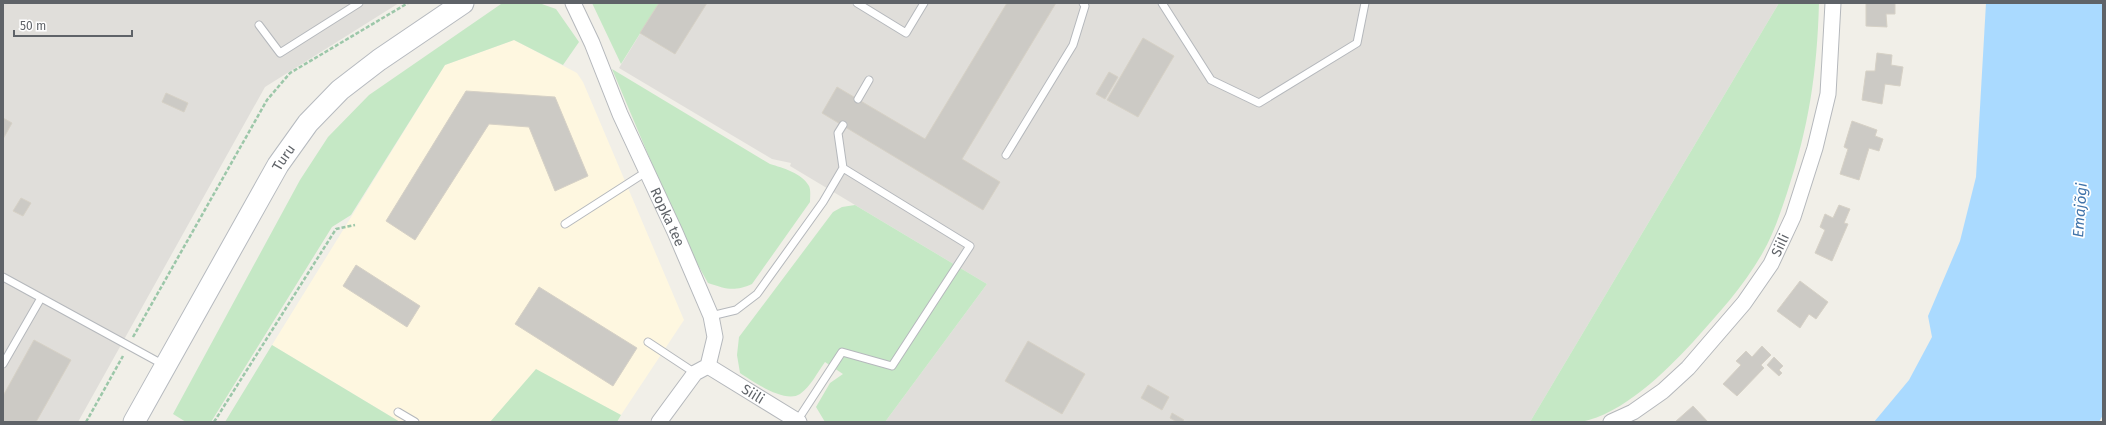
<svg xmlns="http://www.w3.org/2000/svg" width="2106" height="425" viewBox="0 0 2106 425" font-family="'Fira Sans',sans-serif">
<style>
.commercial{fill:#fef7e0}
.industrial{fill:#e0deda}
.green{fill:#c5e8c5}
.water{fill:#aadaff}
.building{fill:#cccac5;stroke:#d6d1c6}
.lines{fill:none;stroke-linecap:round;stroke-linejoin:round}
.lane-casing{stroke:#b5b8bc;stroke-width:9}
.street-casing{stroke:#b5b8bc;stroke-width:17}
.secondary-casing{stroke:#b6babf;stroke-width:23}
.path{stroke:#9cc7a9;stroke-width:2.5;stroke-dasharray:4 2;stroke-linecap:butt}
.lane{stroke:#fff;stroke-width:7}
.street{stroke:#fff;stroke-width:15}
.secondary{stroke:#fff;stroke-width:21}
.labels{text-anchor:middle;dominant-baseline:central;stroke-width:3.5;stroke-linejoin:round;paint-order:stroke}
.street-label{font-size:14px;fill:#5f6368;stroke:#fff}
.water-label{font-size:15px;font-style:italic;fill:#4174aa;stroke:#fff}
</style>
<rect width="100%" height="100%" fill="#f1efe8"/>
<path class="commercial" d="M514,40L577,73L583,82L684,320L621,415L536,370L490,422H400L272,345L445,65Z"/>
<path class="industrial" d="M3,3H399L265,87L78,422H3Z
M659,3H1779L1530,422H885L987,284L790,166L791,163L772,159L619,68Z"/>
<path class="green" d="M539,3L556,9L579,42L563,65L514,40L445,65L351,215L332,227L211,422H186L173,414L300,180L328,137L369,95L501,4Z
M592,3H659L621,64Z
M1779,3H1819C1817,73 1809,126 1787,193C1780,214 1773,235 1762,254C1743,287 1718,314 1693,342C1665,372 1623,414 1581,422C1565,425 1546,422 1530,422Z
M612,69L770,164C783,168 802,173 809,186C811,190 810,197 810,202L752,284C734,292 726,289 708,283L685,242Z
M855,205L987,284L885,422H825L816,407L830,383L843,374L825,362C817,373 811,386 800,394C785,404 752,381 740,373L737,355L739,337L833,212L842,207Z
M272,345L400,422H225Z
M536,369L621,415L617,422H490Z"/>
<path class="water" d="M1986,3H2103V415L2099,422H1874L1909,380L1932,337L1928,316L1960,241L1976,177Z"/>
<path class="building" d="M659,3H707L675,54L640,33Z
M1007,3H1056L962,159L1000,182L983,210L822,113L837,87L925,139Z
M1866,3H1895V14H1886L1887,27L1866,26Z
M1143,38L1174,56L1138,117L1107,100Z
M1877,53L1892,55L1891,65L1903,67L1900,86L1885,84L1882,104L1862,100L1866,71H1875Z
M1109,72L1118,77L1105,99L1096,94Z
M466,91L555,97L588,176L555,191L529,127L489,124L415,240L386,221Z
M166,93L188,103L184,112L162,102Z
M3,118L12,123L3,139Z
M1852,121L1877,130L1875,136L1883,139L1879,151L1869,148L1859,180L1840,174L1848,149L1844,147Z
M21,198L31,203L23,216L13,211Z
M1839,205L1850,209L1844,223L1848,224L1832,261L1815,253L1825,230L1820,227L1825,214L1833,218Z
M356,265L420,306L407,327L343,286Z
M1800,281L1828,302L1816,319L1809,314L1800,328L1777,311Z
M539,287L637,348L613,386L515,324Z
M34,340L71,360L36,422H3V396Z
M1028,341L1085,374L1062,414L1005,381Z
M1762,346L1771,355L1761,365L1764,368L1737,396L1723,384L1741,365L1736,361L1746,351L1752,357Z
M1774,357L1783,366L1779,370L1782,373L1779,376L1767,365Z
M1148,385L1169,397L1162,410L1141,398Z
M1693,406L1708,422H1675Z
M1172,413L1184,420L1182,422H1177L1170,418Z"/>
<g class="lines">
<defs>
<path id="lane" d="M857,3L906,33L924,3
M1162,3L1211,80L1259,103L1357,43L1365,3
M259,25L280,53L359,3
M858,99L869,80
M1006,155L1073,45L1085,6L1083,3
M565,224L646,172
M3,277L164,365
M711,316L736,310L757,294L823,202L843,168L838,133L843,125
M648,342L695,373
M3,364L41,298
M398,412L415,422
M797,421L842,352L892,366L970,246L843,168"/>
<g id="street">
<path id="s1" d="M573,3L592,43L620,114L675,232L711,316L715,337L708,366L695,373L659,422"/>
<path id="s2" d="M708,366L799,422"/>
<path id="s3" d="M1611,422L1633,412L1663,391L1688,368L1744,303L1771,264L1793,217L1815,148L1828,94L1833,3"/>
</g>
<g id="secondary">
<path id="s4" d="M134,422L278,165L308,123L340,90L379,60L463,3"/>
</g>
</defs>
<use href="#lane" class="lane-casing"/>
<use href="#street" class="street-casing"/>
<use href="#secondary" class="secondary-casing"/>
<path class="path" d="M133,337L267,100L290,73L408,3
M86,422L123,356
M214,422L336,229L355,225"/>
<use href="#lane" class="lane"/>
<use href="#street" class="street"/>
<use href="#secondary" class="secondary"/>
</g>
<g class="labels">
<g class="street-label">
<text stroke="none"><textPath href="#s4" startOffset="304">Turu</textPath></text>
<text stroke="none"><textPath href="#s1" startOffset="234">Ropka tee</textPath></text>
<text stroke="none"><textPath href="#s3" startOffset="249">Siili</textPath></text>
<text stroke="none"><textPath href="#s2" startOffset="53">Siili</textPath></text>
</g>
<g class="water-label">
<text transform="translate(2080 210) rotate(-86)">Emajõgi</text>
</g>
</g>
<rect width="2106" height="425" fill="none" stroke="#5f6368" stroke-width="8"/>
<path d="M14 30v6h118v-6" fill="none" stroke="#5f6368" stroke-width="2"/>
<text x="20" y="30" font-size="12" fill="#5f6368" stroke="#ffffff" stroke-width="3" paint-order="stroke">50 m</text>
</svg>
